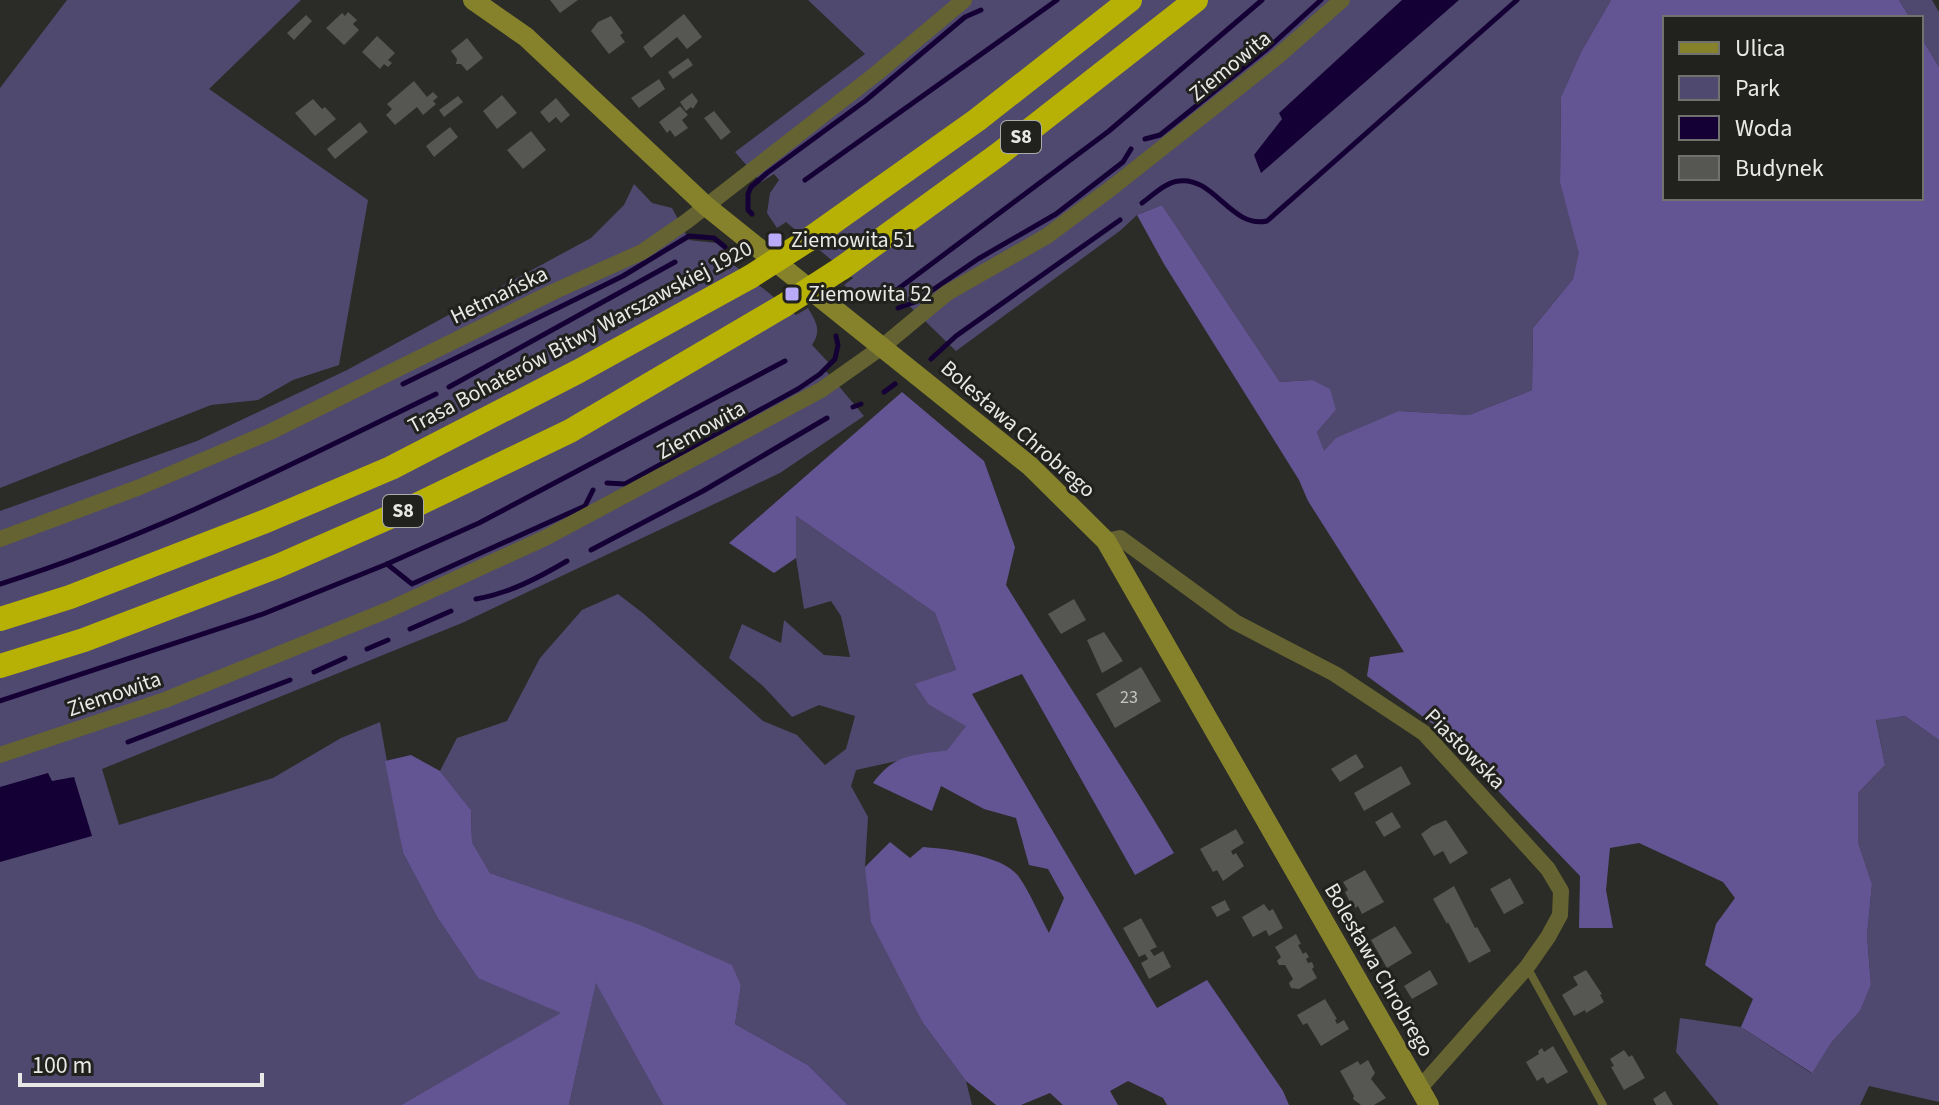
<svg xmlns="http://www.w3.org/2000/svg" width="1939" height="1105" viewBox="0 0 1939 1105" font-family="'Source Sans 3',sans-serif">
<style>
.green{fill:#50496f}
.forest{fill:#635593}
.water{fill:#150036}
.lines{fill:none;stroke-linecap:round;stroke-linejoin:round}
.stream{stroke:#150036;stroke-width:5}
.building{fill:#565652}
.lane{stroke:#656331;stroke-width:8}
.street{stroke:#656331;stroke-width:16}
.secondary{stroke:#86822c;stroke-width:20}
.highway{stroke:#b7b005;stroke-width:24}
.highway-bridge{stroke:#b7b005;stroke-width:24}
.poi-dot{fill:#b9abf7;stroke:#21211e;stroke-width:3}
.labels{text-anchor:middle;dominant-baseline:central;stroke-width:6;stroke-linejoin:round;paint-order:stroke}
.number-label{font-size:18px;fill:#c4c4c1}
.shield{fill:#21211e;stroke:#acacaa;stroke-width:2}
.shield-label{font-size:20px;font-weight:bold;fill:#e8e8e6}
.street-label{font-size:22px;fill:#e8e8e6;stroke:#21211e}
.poi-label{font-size:22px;fill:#e8e8e6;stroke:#21211e;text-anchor:start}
</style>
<rect width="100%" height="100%" fill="#2b2b27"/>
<path class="green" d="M67,0H301L209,89L368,200L339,365L293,380L258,400L211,405L0,488V88Z
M808,0H1611L1581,52L1561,97L1560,183L1580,253L1573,279L1533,328L1532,390L1469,415L1399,411L1324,452L1317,432L1336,410L1312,380L1280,382L1162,205L1137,215L1121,230L956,351L894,291L874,301L860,297L844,285L853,278L786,222L777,228L767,213L770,193L779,180L774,174L761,182L735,152L865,54Z
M1899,0H1932L1939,12V67L1921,37V18H1910Z
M634,184L652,203L672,208L689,240L716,243L734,257L729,261L796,315L808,308C816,322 822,330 812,345L828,362L826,371L864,416L780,473L462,623L102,769L119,825L273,778L341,738L380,722L403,853L437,917L478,978L595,910L490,873L472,842L471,810L440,771L457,738L507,721L540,658L582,610L618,594L644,614L763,721L797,735L825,765L846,749L855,716L819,705L792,717L763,686L729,658L742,624L781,643L784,620L824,655L850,657L841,616L831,601L804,609L796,558V516L935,613L956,670L929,705L967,725L947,750L856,770L851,786L868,817L865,867L923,1023L966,1081L972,1105H848L808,1065L735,1024L741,986L640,925L532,1000L562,1013L401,1105H0V511L197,441L347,370L591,238L624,205Z
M1905,716L1939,740V1102L1869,1086L1860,1105H1719L1676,1052L1680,1018L1741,1027L1811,1073L1831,1043L1860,1011L1871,985L1867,935L1872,884L1858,842V793L1885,765L1876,719Z
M596,982L663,1105H569Z"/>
<path class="forest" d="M1611,0H1899L1910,18H1665V198H1921V37L1939,67V740L1905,716L1876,720L1885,765L1858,793V842L1872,884L1867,935L1871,985L1860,1011L1831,1043L1812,1073L1741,1027L1753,999L1705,965L1716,924L1735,898L1723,882L1639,843L1610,848L1606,890L1613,928H1579L1580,876L1437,727L1367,676L1370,657L1404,652L1308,501L1299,480L1164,264L1137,215L1162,205L1280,382L1312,380L1330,389L1336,410L1317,432L1324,451L1336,438L1399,411L1469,415L1532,390L1533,328L1573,279L1579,253L1560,183L1561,97L1581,52Z
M902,392L984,461L1015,547L1006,585C1061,675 1120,762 1174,853L1135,875L1022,674L972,694L1157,1008L1207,980L1283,1091L1289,1105H1167L1163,1098L1128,1081L1110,1091L1118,1105H1063L1050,1093L1021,1105H996L966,1081L923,1023L871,922L865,867L890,842L910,858L923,847C948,849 1004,855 1019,877C1031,894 1039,915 1049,933L1064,898L1048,869L1029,865L1016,818L984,809L941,786L932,811L873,783C895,753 913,756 947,750L966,726L929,705L915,684L956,670L935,613L796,516V558L774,573L729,543Z
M411,755L440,771L471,810L472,842L490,873L640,925L732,965L741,986L735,1024L808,1065L848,1105H663L596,983L569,1105H401L561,1013L478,978L437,917L403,853L385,761Z"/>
<path class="water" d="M1402,0H1459L1261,173L1254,155L1282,119L1279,113Z
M48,773L52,781L74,777L92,836L0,862V787Z"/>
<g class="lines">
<path class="stream" d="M1145,139L1160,135L1267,49L1321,0
M805,180L1057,0
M1142,203C1153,195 1166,182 1179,181C1214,176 1231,229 1267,221L1517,0
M752,214L748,210V194L751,187L767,173L865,101L965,17L981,10
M890,295L1109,131L1262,0
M898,308L915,302L978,259L1056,214L1123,162L1131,149
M931,359L956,336L1120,220
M403,384L623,276L689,236L714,238L725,247
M449,387L675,262
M884,392L895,384
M853,407L861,404
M607,483L625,484L798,389L820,374L835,359L838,345L836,336
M591,550L703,491L827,418
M387,564L412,584L585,506L593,490
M0,584C151,537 294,463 436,394
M476,599C510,593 538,578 567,561
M410,629L451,611
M367,649L388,640
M314,672L345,658
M0,701L263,614L387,564L479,523L785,361
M128,742L290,680"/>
</g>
<path class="building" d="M550,0H578L560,13Z
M348,12L357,20L353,24L359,30L344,45L326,28L342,13L345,16Z
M684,14L702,37L687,49L677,37L651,58L643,47Z
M306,15L312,21L294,40L287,33Z
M611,16L623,33L620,35L625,42L609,54L591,31L598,22Z
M377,36L395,53L388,60L392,63L388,67L384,64L380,69L362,52Z
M467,38L483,58L467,71L461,64H456L457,59L451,51Z
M688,58L693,65L673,79L668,72Z
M659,79L665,89L639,108L631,98Z
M414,81L427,97L433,92L438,97L433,101L436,104L423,115L417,107L395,125L386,115L392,109L387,104Z
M692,93L698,101L693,109L691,107L686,111L680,102Z
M502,95L517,113L497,129L483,111Z
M458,96L463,102L444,117L439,110Z
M556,98L570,115L561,123L556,117L549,123L540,112Z
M313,99L322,109L325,107L336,119L315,136L295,113Z
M680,106L688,115L682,120L688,128L675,137L670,130L667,133L659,122Z
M714,111L731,132L721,140L704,118Z
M360,122L368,132L335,159L327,149Z
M450,127L458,137L434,157L426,146Z
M531,131L546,150L523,169L507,150Z
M1074,599L1086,620L1061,634L1048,614Z
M1104,632L1123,661L1102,673L1087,640Z
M1141,667L1161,701L1115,728L1096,694Z
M1356,754L1364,767L1340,782L1331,769Z
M1401,766L1411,784L1364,811L1354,793Z
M1392,812L1401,827L1384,837L1375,822Z
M1446,820L1468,853L1450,864L1443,851L1434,856L1421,834L1432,826Z
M1236,829L1244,843L1231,851L1233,855L1236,853L1244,866L1223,881L1217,870L1213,872L1200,849Z
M1365,870L1384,902L1362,914L1358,906L1355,908L1349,900L1345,892L1348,890L1343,882Z
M1510,878L1524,903L1504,914L1490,889Z
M1454,886L1475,928L1477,927L1491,951L1469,963L1448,922L1447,924L1433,899Z
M1225,900L1230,910L1217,917L1211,907Z
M1264,904L1269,911L1273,909L1283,928L1269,936L1266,930L1253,937L1242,917Z
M1141,918L1157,947L1150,950L1154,956L1163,951L1171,967L1149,979L1141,963L1148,959L1145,954L1139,957L1123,928Z
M1395,926L1412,953L1387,968L1371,940Z
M1296,934L1301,944L1298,945L1303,954L1306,952L1309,957L1306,959L1308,963L1312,962L1314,967L1312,969L1317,978L1299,989L1291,988L1289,983L1293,979L1285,965H1279L1277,961L1281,957L1275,947Z
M1430,970L1438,984L1412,999L1404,986Z
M1586,970L1602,994L1600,995L1604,1002L1586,1013L1585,1010L1574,1016L1562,995L1578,985L1573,977Z
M1325,999L1337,1019L1335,1020L1337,1024L1344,1020L1349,1029L1321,1046L1307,1023L1303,1025L1297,1015Z
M1553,1046L1568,1072L1547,1084L1543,1077L1537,1081L1526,1062L1539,1054L1538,1051L1542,1048L1544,1052Z
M1624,1050L1629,1057L1632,1055L1645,1078L1624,1090L1611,1067L1614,1066L1610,1059Z
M1368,1060L1375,1073L1371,1079L1386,1098L1374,1105H1361L1353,1099L1354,1096L1340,1071L1358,1061L1360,1065Z
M1665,1091L1673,1105H1656L1653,1099Z"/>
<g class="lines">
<path class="lane" d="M1527,967L1603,1105"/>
<path class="street" d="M0,539L140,487L270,432L553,292L642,252L687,221L877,73L964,0
M1106,541L1120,538L1235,622L1335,674L1424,733L1548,869L1561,891L1560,915L1548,937L1527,967L1419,1089
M0,755L165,700L388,610L545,538L821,390L882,347L947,293L1047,236L1114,186L1277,57L1342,0"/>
<path class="secondary" d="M473,0L526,37L706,206L1030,466L1106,541L1429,1105"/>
<path class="highway" d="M808,240L977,120L1130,0
M842,268L999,154L1196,0
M0,619L70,597L266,521L391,468L579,371L750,277
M0,666L84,640L278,566L408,509L570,431L783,306"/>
<path class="highway-bridge" d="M750,277L808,240
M783,306L842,268"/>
</g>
<g class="poi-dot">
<rect x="767" y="232" width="16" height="16" rx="4"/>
<rect x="784" y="286" width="16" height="16" rx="4"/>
</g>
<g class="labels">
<g class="number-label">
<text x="1129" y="697">23</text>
</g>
<g class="shield">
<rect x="1001" y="121" width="40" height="32" rx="6"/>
<rect x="383" y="495" width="40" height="32" rx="6"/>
</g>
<g class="shield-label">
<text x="1021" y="137">S8</text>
<text x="403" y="511">S8</text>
</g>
<g class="street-label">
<text transform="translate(1230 66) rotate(-39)">Ziemowita</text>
<text transform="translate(499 295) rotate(-26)">Hetmańska</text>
<text transform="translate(580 337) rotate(-28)">Trasa Bohaterów Bitwy Warszawskiej 1920</text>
<text transform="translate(1018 429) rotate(41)">Bolesława Chrobrego</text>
<text transform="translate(701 430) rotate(-29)">Ziemowita</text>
<text transform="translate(114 694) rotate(-19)">Ziemowita</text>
<text transform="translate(1465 749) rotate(45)">Piastowska</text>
<text transform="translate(1379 970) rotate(60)">Bolesława Chrobrego</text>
</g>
<g class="poi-label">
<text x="791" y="240">Ziemowita 51</text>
<text x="808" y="294">Ziemowita 52</text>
</g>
</g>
<rect x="1663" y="16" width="260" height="184" fill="#21211e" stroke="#71716e" stroke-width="2"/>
<rect x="1679" y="42" width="40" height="12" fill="#86822c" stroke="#71716e" stroke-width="2"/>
<text x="1735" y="56" font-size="24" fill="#e8e8e6">Ulica</text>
<rect x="1679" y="76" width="40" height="24" fill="#50496f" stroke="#71716e" stroke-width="2"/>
<text x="1735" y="96" font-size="24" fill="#e8e8e6">Park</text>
<rect x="1679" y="116" width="40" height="24" fill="#150036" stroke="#71716e" stroke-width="2"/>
<text x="1735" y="136" font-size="24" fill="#e8e8e6">Woda</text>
<rect x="1679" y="156" width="40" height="24" fill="#565652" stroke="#71716e" stroke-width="2"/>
<text x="1735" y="176" font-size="24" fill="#e8e8e6">Budynek</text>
<path d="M20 1073v12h242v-12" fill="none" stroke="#e8e8e6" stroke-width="4"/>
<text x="32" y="1073" font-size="24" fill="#e8e8e6" stroke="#21211e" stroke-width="6" paint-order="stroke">100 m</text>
</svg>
